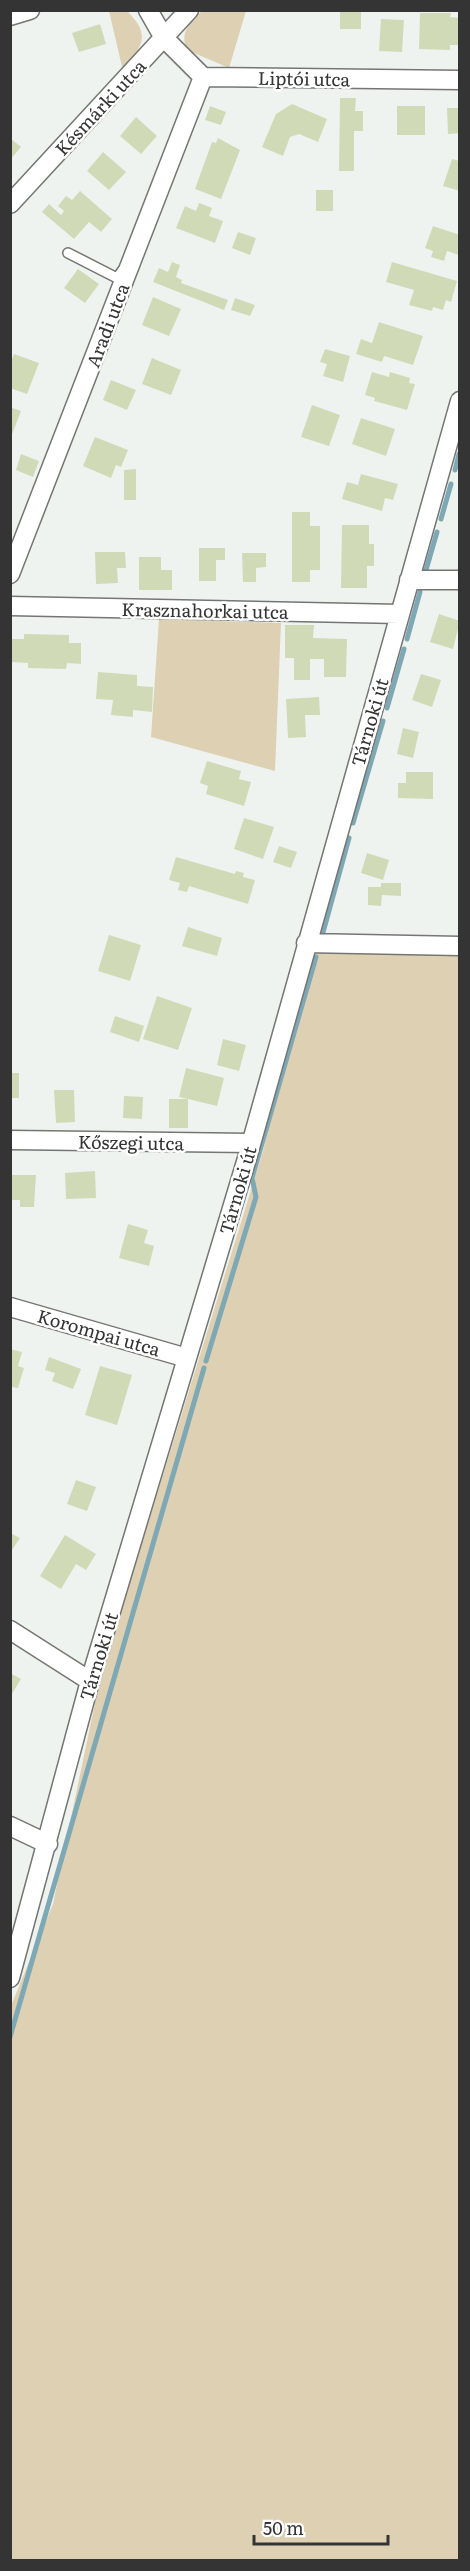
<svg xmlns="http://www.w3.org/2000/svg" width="470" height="2571" viewBox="0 0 470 2571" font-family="Literata,serif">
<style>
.green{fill:#ded0b2}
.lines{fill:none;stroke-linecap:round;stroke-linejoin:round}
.stream{stroke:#7fa8b5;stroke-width:5}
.building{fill:#d1dab7}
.lane-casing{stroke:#737673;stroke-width:12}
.street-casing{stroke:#737673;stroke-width:21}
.lane{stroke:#fff;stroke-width:9}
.street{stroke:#fff;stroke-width:18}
.labels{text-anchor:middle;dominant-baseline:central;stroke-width:5;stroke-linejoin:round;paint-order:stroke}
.street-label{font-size:18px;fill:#333433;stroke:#fff}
</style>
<rect width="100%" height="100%" fill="#eff3f0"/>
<path class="green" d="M109,11H127C152,36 142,45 123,71Z
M202,11H246L229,68L187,50C179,32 190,23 202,11Z
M159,619L281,623L275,771L151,737Z
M314,950L459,954V2560H11L10,2008L53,1904L100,1679L263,1151Z"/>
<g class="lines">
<path class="stream" d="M455,470L459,454
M441,519L451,484
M426,570L437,532
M407,639L420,592
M387,708L404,649
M353,823L383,721
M322,936L349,838
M206,1361L256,1197L252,1178L316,957
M10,2037L204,1368"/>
</g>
<path class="building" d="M340,11L361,12V29H340Z
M420,13H451L450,17L460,18V45H450V50L419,49Z
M381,19L404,20L402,52L379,51Z
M100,24L106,44L79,52L72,33Z
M340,98H356L355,111H363V131H354V171H339Z
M292,104L327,119L318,142L299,134L290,137L283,156L262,147L276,114Z
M210,106L226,112L221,125L205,120Z
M397,106H425V135H397Z
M447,108H460V133L448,134Z
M136,117L157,136L141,154L120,136Z
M10,138L21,147L10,160Z
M218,138L240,150L221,199L195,189L212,142L216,143Z
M103,152L126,172L109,190L87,171Z
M452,159L460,161V191L443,186Z
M316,190H333V211H316Z
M80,191L112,219L101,232L89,222L74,239L42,212L49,204L61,215L64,211L58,206L66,196L72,200Z
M199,203L212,208L209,216L223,221L215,243L176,228L185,206L196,211Z
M433,226L460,235L459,255L447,251L444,261L431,257L433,251L425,248Z
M238,232L256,238L250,255L232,248Z
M172,262L180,265L176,277L182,280L181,283L228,300L224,310L153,282L159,268L168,272Z
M392,262L457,281L451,302L446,300L443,310L433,307L432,311L409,305L414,290L386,282Z
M78,269L99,284L85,303L64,288Z
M153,297L181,309L169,336L142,325Z
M235,298L255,305L250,316L231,310Z
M379,322L423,336L413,365L384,356L382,362L356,354L361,339L372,343Z
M325,349L350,356L343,382L323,376L327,364L320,362Z
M14,354L39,363L27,394L10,388V364Z
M152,358L181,370L171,395L142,384Z
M372,372L389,377L390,372L410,378L409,383L415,384L407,410L374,401L375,398L365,395Z
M111,380L136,390L127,410L103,400Z
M312,405L340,415L329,446L301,437Z
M10,407L21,411L11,437H10Z
M361,418L395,429L386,456L352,444Z
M95,437L128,450L121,467L116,465L111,478L83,466Z
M21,454L39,461L33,477L16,470Z
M136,469V500H124V470Z
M361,474L398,484L393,500L385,498L382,511L342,499L347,482L358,485Z
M292,512H310V526H320V570H310V582H292Z
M342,525H369V544H374V566H367V588H341Z
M199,548H225V560H216V581H199Z
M95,552H125L126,568H117L118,583L96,584Z
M242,553H266V567L256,568V582H243Z
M139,557H161V570H172V590H139Z
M439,614L460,621L453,649L430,642Z
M285,625H314L313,638L347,639L346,677H324V659H310V680H294V658H285Z
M24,634L69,635V643H81V664L67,663L66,669L28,668V663L11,662L12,639H24Z
M98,672L137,675V686L153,687L152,712L133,710V717L111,715L113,700L96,699Z
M421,674L441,680L432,707L412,700Z
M319,697L320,715H305L306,737L288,738L286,699Z
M403,728L419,732L413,758L397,754Z
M207,761L241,771L239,779L251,782L244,806L206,794L208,786L200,783Z
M406,772H433V799L398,798V783H406Z
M244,818L274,827L263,859L234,849Z
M279,846L297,852L291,868L273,862Z
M367,853L389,860L383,880L361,873Z
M176,857L235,874L236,871L244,873L243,877L255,880L248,904L189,886L187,892L178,890L180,883L169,880Z
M381,883H401V896L382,895L381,906L368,905V887H381Z
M188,927L222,938L217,956L182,946Z
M109,935L141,945L130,981L98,971Z
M157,996L192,1008L178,1050L143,1039Z
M115,1016L144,1026L139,1042L110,1032Z
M223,1039L246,1045L239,1071L217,1065Z
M186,1068L224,1078L217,1106L188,1099V1128H169V1099H188L179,1097Z
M10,1073H19V1098H10Z
M54,1090H74L75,1122L56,1123Z
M124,1096L143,1097L142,1119L123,1118Z
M95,1171L96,1198L66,1199L65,1173Z
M10,1175H36L34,1207H20V1200H10Z
M128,1224L148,1230L144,1243L154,1246L149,1266L119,1258Z
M10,1349L22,1352L18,1366L24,1368L18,1388L12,1387L11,1391Z
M49,1357L81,1369L73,1389L52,1381L55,1373L45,1370Z
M100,1366L132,1375L117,1425L85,1415Z
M76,1480L96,1487L87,1511L67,1504Z
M10,1533L20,1538L10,1553Z
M65,1535L96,1554L86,1570L76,1564L61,1589L40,1576Z
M10,1673L21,1679L10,1697Z"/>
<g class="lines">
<defs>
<path id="lane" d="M68,253L117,278L122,271"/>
<path id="street" d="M148,10L164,38L203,77L460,80
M10,16L30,10
M10,204L189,10
M10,574L203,77
M409,580H460
M10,606L400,614
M306,943L460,946
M10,1140L251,1143
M10,1307L187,1358
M10,1630L90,1681
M10,1826L48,1844
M10,1978L90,1681L248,1155L460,401"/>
</defs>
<use href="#lane" class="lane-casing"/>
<use href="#street" class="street-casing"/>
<use href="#lane" class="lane"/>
<use href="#street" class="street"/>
</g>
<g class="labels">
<g class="street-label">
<text transform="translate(304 78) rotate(1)">Liptói utca</text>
<text transform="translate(100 107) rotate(-47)">Késmárki utca</text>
<text transform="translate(107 325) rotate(-69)">Aradi utca</text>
<text transform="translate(205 610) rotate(1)">Krasznahorkai utca</text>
<text transform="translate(369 722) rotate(-74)">Tárnoki út</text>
<text transform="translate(131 1142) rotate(1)">Kőszegi utca</text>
<text transform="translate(237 1190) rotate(-74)">Tárnoki út</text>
<text transform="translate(99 1332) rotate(16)">Korompai utca</text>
<text transform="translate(98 1656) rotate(-73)">Tárnoki út</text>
</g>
</g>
<rect width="470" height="2571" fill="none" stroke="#333433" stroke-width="24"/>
<path d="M254 2535v9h134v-9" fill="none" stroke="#333433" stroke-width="3"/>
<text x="263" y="2535" font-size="18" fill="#333433" stroke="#ffffff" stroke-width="4.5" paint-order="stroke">50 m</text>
</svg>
